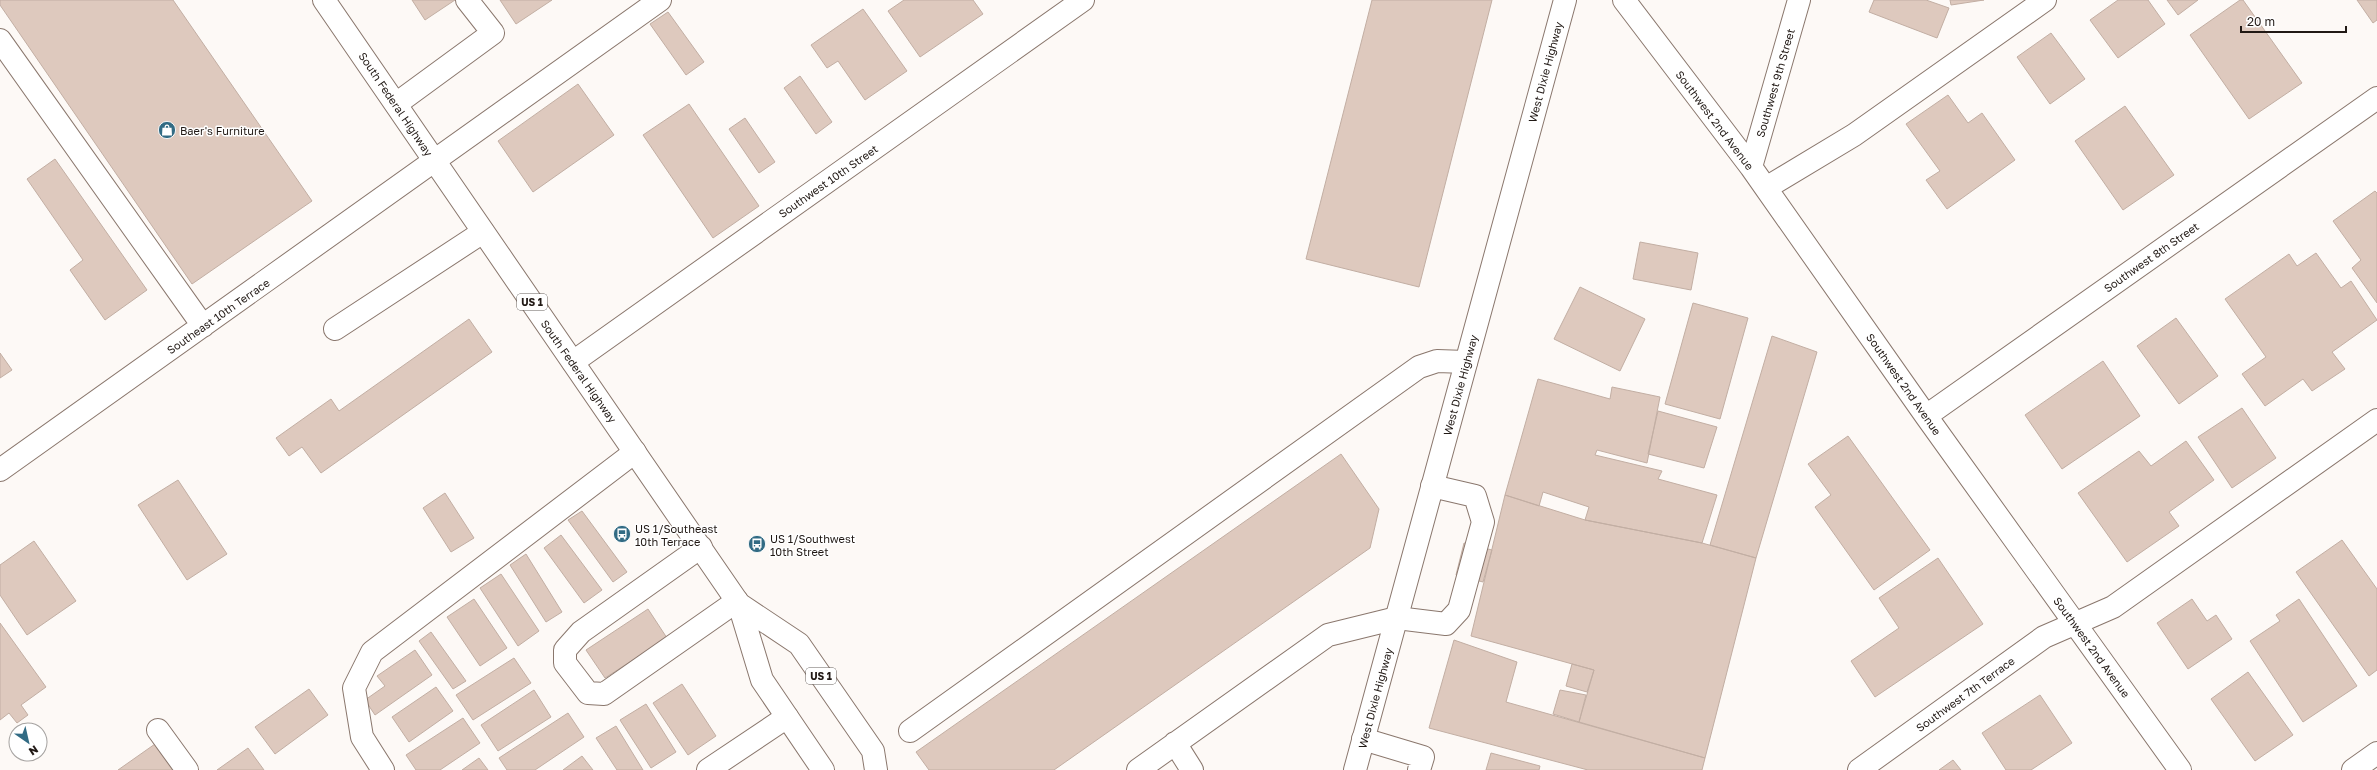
<svg xmlns="http://www.w3.org/2000/svg" width="2377" height="770" viewBox="0 0 2377 770" font-family="'Golos Text',sans-serif">
<style>
.building{fill:#dec9be;stroke:#c2aea3}
.lines{fill:none;stroke-linecap:round;stroke-linejoin:round}
.minor-casing{stroke:#8a776d;stroke-width:24}
.major-casing{stroke:#8a776d;stroke-width:24}
.minor{stroke:#fff;stroke-width:22}
.major{stroke:#fff;stroke-width:22}
.labels{text-anchor:middle;dominant-baseline:central;stroke-width:3;stroke-linejoin:round;paint-order:stroke}
.shield{fill:#fff;stroke:#645e5b;stroke-width:1}
.shield-label{font-size:10px;font-weight:bold;fill:#211915}
.street-label{font-size:11px;fill:#211915;stroke:#fff}
.poi-label{font-size:11px;fill:#211915;stroke:#fff;text-anchor:start}
</style>
<rect width="100%" height="100%" fill="#fdf9f6"/>
<path class="building" d="M0,0H173L312,201L192,284L0,5Z
M412,0H455L425,20Z
M500,0H552L516,24Z
M904,0H973L983,14L920,57L888,11Z
M1372,0H1492L1419,287L1306,259Z
M1874,0H1926L1949,8L1937,38L1869,12Z
M1950,0H1984L1951,5Z
M2118,0H2148L2165,24L2118,58L2090,20Z
M2167,0H2198L2178,15Z
M2240,0H2243L2302,83L2249,119L2190,35Z
M2357,0H2377V20L2373,23Z
M863,9L907,71L865,100L838,61L827,68L811,45Z
M668,12L704,62L686,75L650,24Z
M2051,33L2085,79L2050,104L2017,57Z
M800,76L832,122L816,134L784,88Z
M578,84L614,135L533,192L498,141Z
M1948,95L1968,123L1982,113L2015,160L1947,209L1926,180L1940,171L1906,124Z
M689,104L759,206L713,238L643,135Z
M2125,106L2174,175L2123,210L2075,141Z
M745,118L775,162L759,173L729,129Z
M55,159L147,290L105,320L70,270L83,260L27,179Z
M2375,191L2377,193V303L2352,268L2361,260L2333,221Z
M1640,242L1698,253L1691,290L1633,279Z
M2316,253L2341,288L2351,281L2377,320L2332,352L2345,369L2312,391L2303,379L2265,406L2242,374L2266,357L2225,299L2289,254L2297,266Z
M1580,287L1645,319L1620,371L1554,339Z
M1693,303L1748,318L1720,419L1665,404Z
M2176,318L2218,376L2179,404L2137,346Z
M469,319L492,352L321,473L302,447L289,456L276,438L331,399L339,411Z
M1772,336L1817,352L1756,558L1710,545Z
M0,353L12,370L0,378Z
M2103,361L2140,416L2062,469L2025,415Z
M1538,379L1610,399L1612,387L1660,397L1647,463L1597,450L1595,455L1662,471L1658,479L1717,495L1702,543L1585,520L1589,507L1543,492L1539,506L1505,495Z
M2242,408L2276,458L2232,488L2198,437Z
M1658,411L1717,427L1704,468L1648,454Z
M1848,436L1930,550L1874,590L1815,507L1831,495L1808,464Z
M2186,441L2214,480L2169,512L2179,526L2127,562L2078,493L2139,451L2151,466Z
M1341,454L1379,509L1370,548L1054,770H929L916,752Z
M178,480L227,554L187,580L138,505Z
M445,493L474,538L451,552L423,508Z
M1505,495L1585,520L1702,543L1756,558L1705,758L1579,722L1594,670L1471,636Z
M582,511L627,572L613,582L568,520Z
M561,535L602,590L584,603L544,548Z
M2342,540L2377,589V670L2369,676L2296,572Z
M34,541L76,601L27,635L0,595V565Z
M1464,543L1492,550L1483,582L1456,575Z
M526,554L562,612L546,622L510,565Z
M1938,558L1983,624L1875,697L1851,661L1899,628L1879,598Z
M501,574L539,631L518,646L480,588Z
M474,599L507,648L480,666L447,617Z
M2192,599L2207,621L2216,615L2232,639L2188,669L2157,623Z
M2299,599L2357,686L2303,722L2250,641L2280,621L2276,615Z
M648,609L667,638L605,678L586,650Z
M0,623L46,687L21,705L28,715L17,723L9,713L0,720Z
M431,632L466,681L453,689L419,641Z
M1454,640L1517,662L1506,702L1705,758L1702,770H1588L1429,728Z
M415,650L432,675L375,715L365,700L385,686L377,676Z
M514,658L531,683L473,720L456,695Z
M1572,664L1594,670L1587,692L1566,686Z
M2248,672L2293,735L2255,761L2211,699Z
M682,684L716,736L688,755L653,703Z
M436,687L453,711L409,742L392,717Z
M309,689L328,715L275,754L255,727Z
M534,690L551,717L498,751L481,725Z
M1560,690L1586,695L1579,722L1553,714Z
M2040,695L2072,743L2031,770H2006L1982,733Z
M646,704L676,752L651,768L620,720Z
M568,713L584,737L535,770H507L499,758Z
M463,718L480,743L440,770H416L406,755Z
M616,726L643,770H617L596,738Z
M155,744L174,770H118Z
M248,748L264,770H217Z
M1491,753L1540,766L1539,770H1486Z
M582,756L593,770H563Z
M479,758L488,770H462Z
M1953,760L1961,770H1939Z"/>
<g class="lines">
<defs>
<path id="minor" d="M1624,0L1751,167L1926,416L2180,770
M0,40L203,326
M396,104L493,33L467,0
M1751,167L1799,0
M1766,188L1854,135L2045,0
M335,329L483,232
M573,362L1083,0
M1926,416L2377,98
M0,470L660,0
M701,547L581,632L565,650V663L588,693L604,694L737,601
M158,730L187,770
M910,731L1419,367L1437,361L1466,362
M1363,739L1423,757L1419,770
M1175,743L1192,770
M383,770L362,737L354,688L372,652L635,452
M708,770L787,717
M1138,770L1328,635L1397,618L1446,624L1459,610L1483,522L1475,496L1432,486
M1859,770L2044,637L2113,607L2377,420
M2353,770L2377,753"/>
<path id="major" d="M324,0L739,604L762,680L823,770
M739,604L799,644L873,751L876,770
M1355,770L1565,0"/>
</defs>
<use href="#minor" class="minor-casing"/>
<use href="#major" class="major-casing"/>
<use href="#minor" class="minor"/>
<use href="#major" class="major"/>
</g>
<defs>
<symbol id="shop-disc" viewBox="-11 -11 22 22"><circle r="9.5" fill="#326b84" stroke="#fff"/><path d="M-5-2.5h2.3a2.7 3.5 0 0 1 5.4 0H5L5.5 6h-11ZM-1.5-2.5h3a1.5 2.3 0 0 0-3 0Z" fill="#fff"/></symbol>
<symbol id="bus-disc" viewBox="-11 -11 22 22"><circle r="9.5" fill="#326b84" stroke="#fff"/><path d="M-5-6H5V4H4V6H2V4H-2V6H-4V4H-5ZM-3.5-4V0h7V-4ZM-3.5 1.2v1.5H-2V1.2ZM2 1.2v1.5H3.5V1.2Z" fill="#fff"/></symbol>
</defs>
<g fill-rule="evenodd">
<use href="#shop-disc" x="157" y="120" width="20" height="20"/>
<use href="#bus-disc" x="612" y="524" width="20" height="20"/>
<use href="#bus-disc" x="747" y="534" width="20" height="20"/>
</g>
<g class="labels">
<g class="shield">
<rect x="517" y="294" width="30" height="16" rx="3"/>
<rect x="806" y="668" width="30" height="16" rx="3"/>
</g>
<g class="shield-label">
<text x="532" y="302">US 1</text>
<text x="821" y="676">US 1</text>
</g>
<g class="street-label">
<text transform="translate(1545 72) rotate(-75)">West Dixie Highway</text>
<text transform="translate(1775 83) rotate(-74)">Southwest 9th Street</text>
<text transform="translate(396 104) rotate(56)">South Federal Highway</text>
<text transform="translate(1715 120) rotate(53)">Southwest 2nd Avenue</text>
<text transform="translate(828 181) rotate(-35)">Southwest 10th Street</text>
<text transform="translate(2151 257) rotate(-35)">Southwest 8th Street</text>
<text transform="translate(218 316) rotate(-35)">Southeast 10th Terrace</text>
<text transform="translate(579 371) rotate(55)">South Federal Highway</text>
<text transform="translate(1904 384) rotate(55)">Southwest 2nd Avenue</text>
<text transform="translate(1460 385) rotate(-75)">West Dixie Highway</text>
<text transform="translate(2092 647) rotate(54)">Southwest 2nd Avenue</text>
<text transform="translate(1965 694) rotate(-36)">Southwest 7th Terrace</text>
<text transform="translate(1375 698) rotate(-75)">West Dixie Highway</text>
</g>
<g class="poi-label">
<text x="180" y="130">Baer's Furniture</text>
<text x="635" y="528">US 1/Southeast<tspan x="635" dy="13">10th Terrace</tspan></text>
<text x="770" y="538">US 1/Southwest<tspan x="770" dy="13">10th Street</tspan></text>
</g>
</g>
<g transform="translate(28 742) rotate(146)"><circle r="19" fill="#ffffff" stroke="#a6a3a1"/>
<path d="M0-3L7 15L0 10L-7 15Z" fill="#326b84"/>
<text y="-6" font-size="11" font-weight="bold" text-anchor="middle" fill="#211915">N</text>
</g>
<path d="M2241 26v6h105v-6" fill="none" stroke="#211915" stroke-width="2"/>
<text x="2247" y="26" font-size="12" fill="#211915" stroke="#ffffff" stroke-width="3" paint-order="stroke">20 m</text>
</svg>
